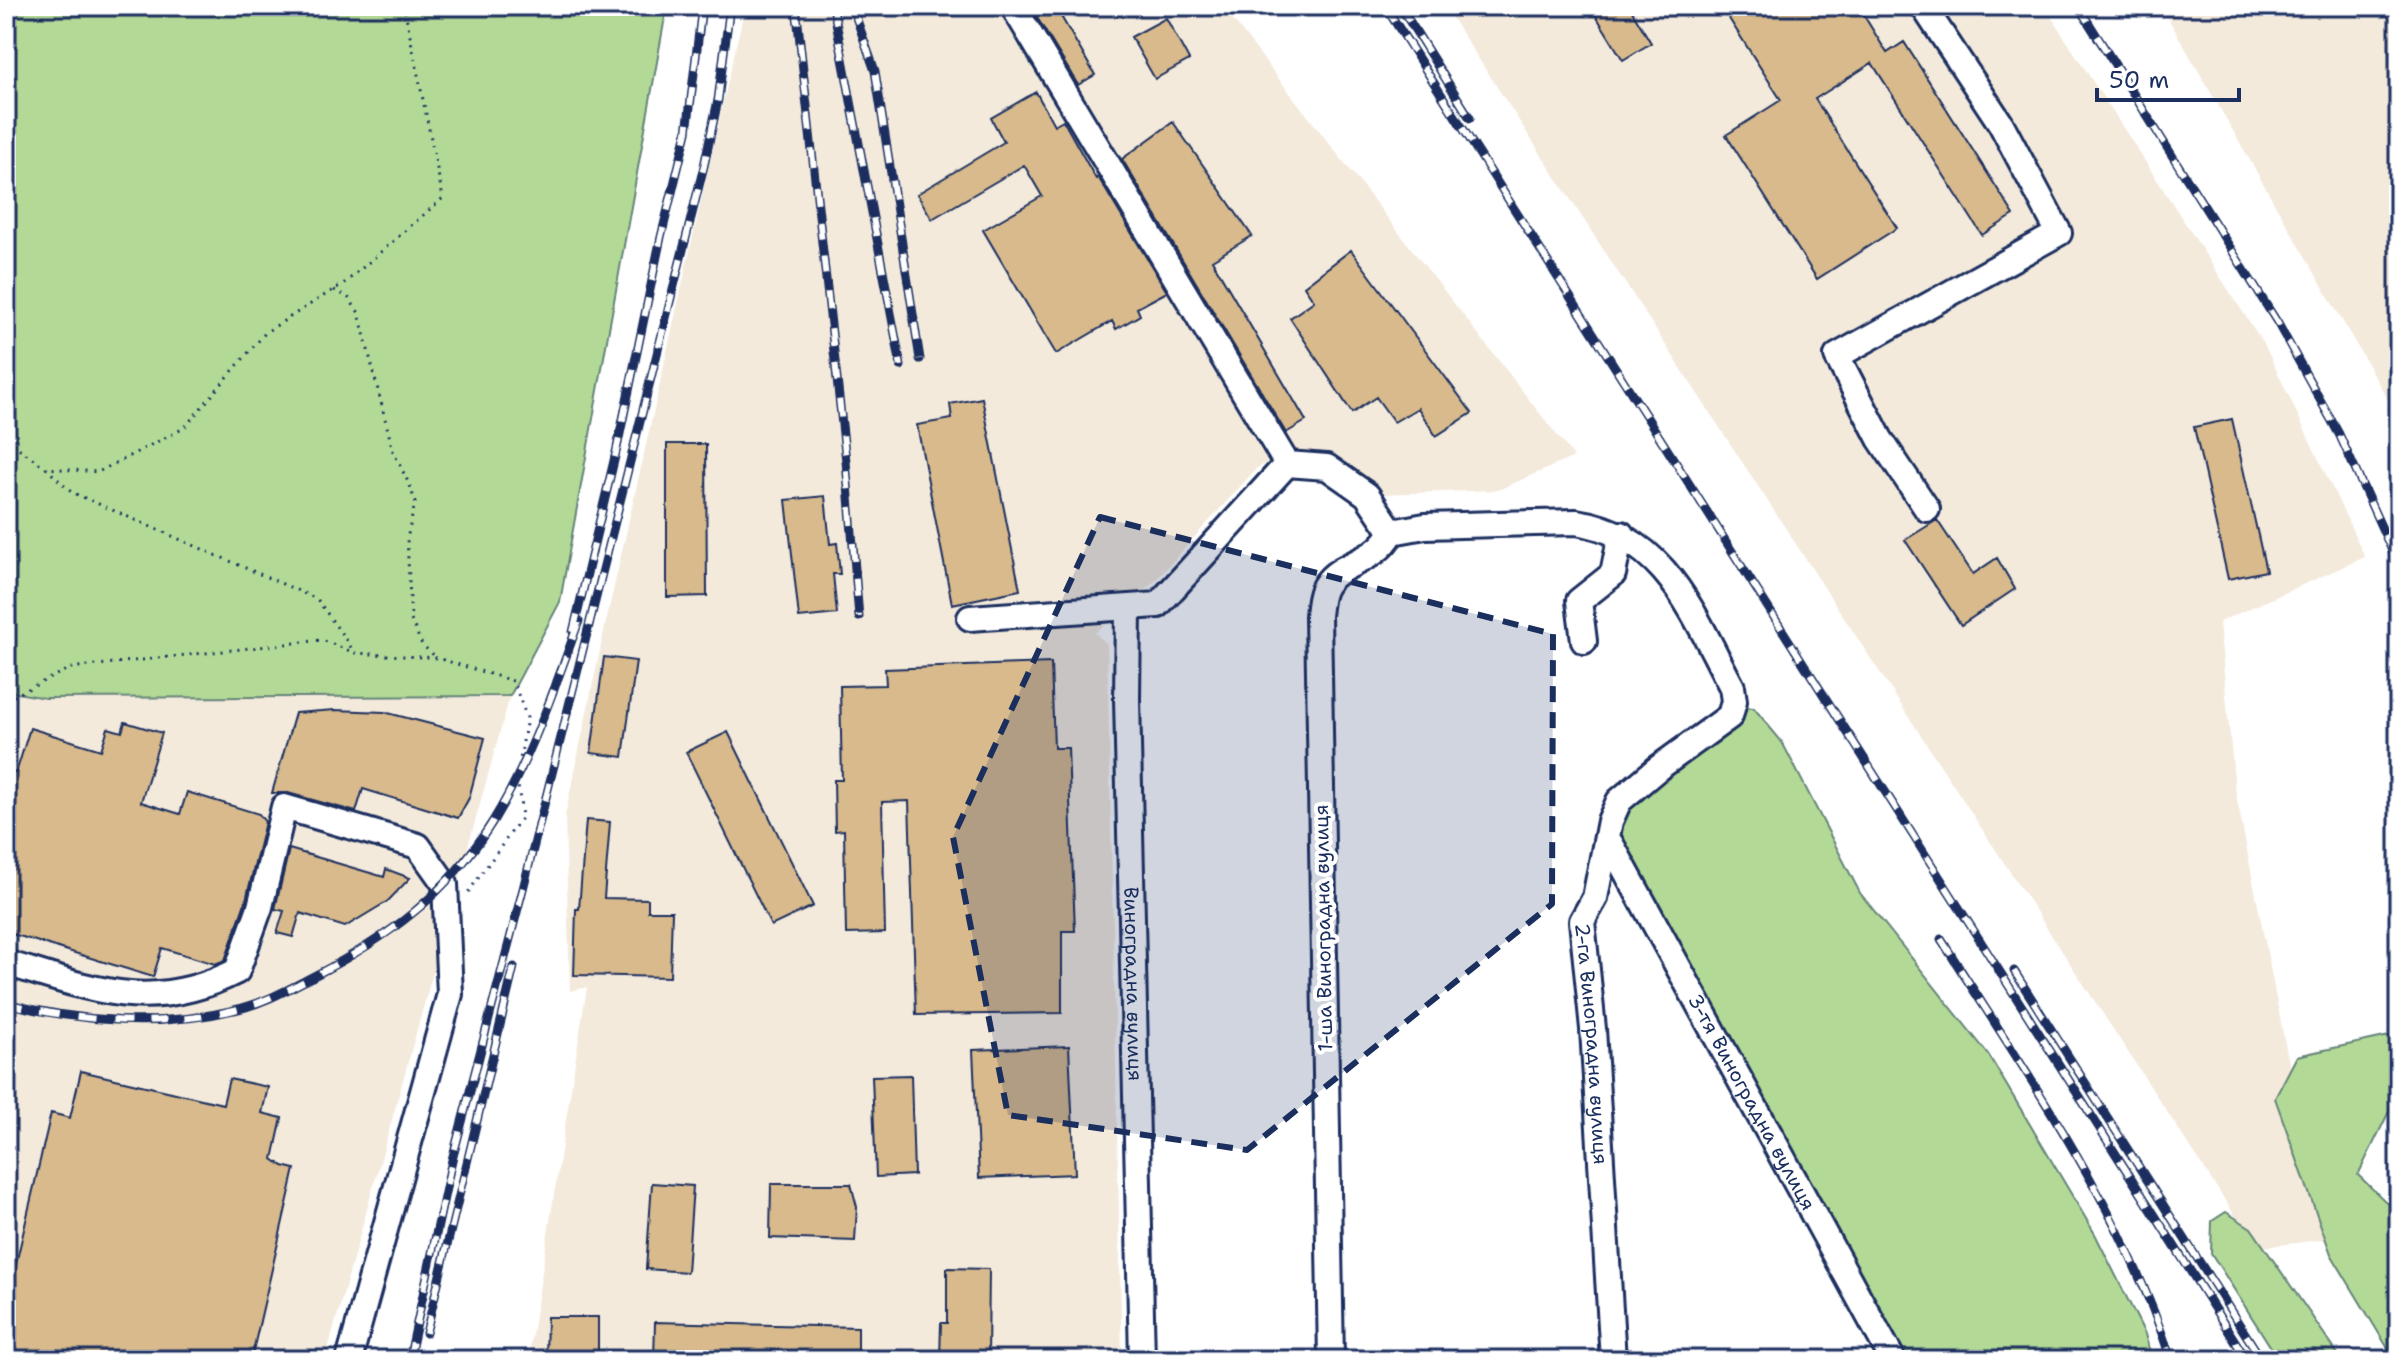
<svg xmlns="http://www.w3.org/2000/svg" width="2405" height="1366" viewBox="0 0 2405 1366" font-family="'Shantell Sans',sans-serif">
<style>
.built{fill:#f3eadc}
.green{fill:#b2da96;stroke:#66847a;stroke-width:2}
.building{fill:#d8ba8c;stroke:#1b2f5e;stroke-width:2}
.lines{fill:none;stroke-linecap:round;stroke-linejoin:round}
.minor-casing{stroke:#1b2f5e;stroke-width:30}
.path{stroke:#1b2f5e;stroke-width:3;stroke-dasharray:2 6;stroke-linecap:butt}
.minor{stroke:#fff;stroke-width:24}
.rail-casing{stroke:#1b2f5e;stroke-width:9}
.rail{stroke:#fff;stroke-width:6;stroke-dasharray:18;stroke-linecap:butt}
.marked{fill:#1b2f5e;fill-opacity:0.2;stroke:#1b2f5e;stroke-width:6;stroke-dasharray:16 10;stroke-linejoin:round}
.labels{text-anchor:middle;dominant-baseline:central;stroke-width:8;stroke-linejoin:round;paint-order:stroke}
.street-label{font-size:20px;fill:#1b2f5e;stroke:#fff}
</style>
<rect width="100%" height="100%" fill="#fff"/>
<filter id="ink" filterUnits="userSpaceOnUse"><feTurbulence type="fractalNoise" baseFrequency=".0125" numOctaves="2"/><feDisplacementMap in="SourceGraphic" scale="16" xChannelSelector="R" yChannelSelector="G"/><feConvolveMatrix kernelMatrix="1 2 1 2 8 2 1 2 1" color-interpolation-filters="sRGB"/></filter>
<g filter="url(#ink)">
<path class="built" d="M745,6H1222L1574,457L1498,490L1382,494L1347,476L1333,457L1292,451L1257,468L1155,581L1095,633L1107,644L1122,1360H528L587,987L570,991L565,816L606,622Z
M1444,6H2044L2265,346L2365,557L2219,622L2235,789L2307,1155L2335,1238L2256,1248Z
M2161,6H2399V419Z
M6,691L45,698L510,696L325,1360H6Z"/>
<path class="green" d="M6,6H667L560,602L510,696L45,698L6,691Z
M1740,707L1754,708L1782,742L1860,893L1988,1054L2095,1234L2145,1334L2152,1360H1893L1611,844L1618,798Z
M2394,1035L2399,1063V1091L2358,1175L2387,1203L2399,1201V1360H2395L2331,1254L2275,1098L2297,1056Z
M2226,1212L2251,1228L2342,1360H2279L2211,1253L2212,1221Z"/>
<path class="building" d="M1030,6H1055L1095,75L1078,85Z
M1590,6H1629L1651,43L1623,60Z
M1721,6H1858L1887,53L1904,42L2014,215L1982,235L1872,63L1815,99L1897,228L1817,279L1726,135L1781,100Z
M1166,18L1189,60L1155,79L1131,37Z
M1036,92L1054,125L1063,120L1096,179L1098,177L1167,292L1137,308L1140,315L1116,329L1112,321L1056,354L983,230L1042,196L1024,165L932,219L917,194L1004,142L991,118Z
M1173,122L1252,236L1212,260L1306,421L1286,433L1122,159Z
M1351,250L1472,413L1436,436L1418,408L1394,422L1376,397L1352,413L1290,318L1314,301L1304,286Z
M982,398L1020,590L952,604L917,425L952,419L950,404Z
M2232,419L2266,571L2228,579L2194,427Z
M667,444H706L707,596L667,597Z
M825,496L830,544L837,543L840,574H833L837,614L799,618L786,500Z
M1937,520L1973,574L1997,558L2015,589L1961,625L1905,540Z
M604,657L636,661L623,757L591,753Z
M1051,663L1054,748H1068L1075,931H1062V1013L916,1015L909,801L882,802L885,933L846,934L844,830L835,831L834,780H842L840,686L886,685L885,669Z
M335,710L384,712L485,738L469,798L458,818L363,789L356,812L288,793H272L295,713Z
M125,722L162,733L141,802L180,814L187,792L259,814L265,822L246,900L225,960L215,964L162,948L153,977L6,932V770L16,773L30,728L101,750L108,728L122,732Z
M728,732L813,906L771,926L686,752Z
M586,820L610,822L604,898L648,899V911H672L670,977L574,975L576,909H579Z
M289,849L384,877L386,869L410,878L388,901L345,927L300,913L293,937L277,933L284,911L275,909Z
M1069,1046L1075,1174L979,1178L973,1050Z
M81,1071L223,1104L229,1079L268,1087L262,1113L282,1118L273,1159L283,1166L295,1169L251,1360H6V1307L51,1113L70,1118Z
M911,1075L914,1175L876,1177L872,1076Z
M652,1183L693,1186L687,1272L646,1269Z
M771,1184H851L857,1207L855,1241L770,1238Z
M947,1268L989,1269L988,1360H940L941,1323H947Z
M547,1317H598V1360H546Z
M655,1322L858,1327V1360H654Z"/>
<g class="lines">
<defs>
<g id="minor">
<path d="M1013,6L1287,464"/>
<path d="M1923,6L2001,124L2059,233L1837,356L1880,439L1927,509"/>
<path id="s1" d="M1392,532L1425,526L1576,522C1666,535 1694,616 1732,687L1734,701L1730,716L1657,769L1619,801L1610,821L1595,898L1582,921L1593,1029L1613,1360"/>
<path id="s2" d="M1128,608L1127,699L1142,1360"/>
<path d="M970,618L1158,605L1287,464L1327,467L1367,495L1392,532"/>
<path d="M1584,641L1579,601L1613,574L1621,534"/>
<path id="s3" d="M1611,844L1893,1360"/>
<path d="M6,963C93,989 150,1015 237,971L260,907L284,807L418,846L445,884L450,994L349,1360"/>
<path d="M1331,1360L1318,616C1319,606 1320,592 1326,584C1341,561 1375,564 1392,532"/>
</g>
</defs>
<use href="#minor" class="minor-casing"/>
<path class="path" d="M334,290L348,297L359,313L393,451L411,488L415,503L407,539L411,620L422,645L437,658
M6,439L46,468L98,472L184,428L266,332L346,282L443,198L404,6
M46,468L71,492L317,599L353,650
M6,700L70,668L322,640L355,653L437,658L513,681L527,718L517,777L522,817L467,894"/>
<use href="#minor" class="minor"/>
<defs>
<path id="rail" d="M796,6L846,461L859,617
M833,6L901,366
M852,6L875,71L920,359
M1385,6L2247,1360
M1400,6L1470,118
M2078,6L2277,322L2339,434L2399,566
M573,632L617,448L661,237L687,132L702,6
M1941,939C2026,1074 2122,1207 2171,1360
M2014,971L2262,1360
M6,1003C78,1022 161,1028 234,1010C262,1004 287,990 312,977C388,938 447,895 493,821C531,759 554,689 579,621
M426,1333L514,967
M409,1360L452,1160L523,889L704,166L718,100L730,6"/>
</defs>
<use href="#rail" class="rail-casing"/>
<use href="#rail" class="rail"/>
</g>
</g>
<path class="marked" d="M1100,517L1553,634L1552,904L1247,1150L1008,1115L953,837Z"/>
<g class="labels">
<g class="street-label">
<text transform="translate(1323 928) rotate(-91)">1-ша Виноградна вулиця</text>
<text stroke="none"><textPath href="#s2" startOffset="376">Виноградна вулиця</textPath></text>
<text stroke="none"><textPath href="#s1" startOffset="842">2-га Виноградна вулиця</textPath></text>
<text stroke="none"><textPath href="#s3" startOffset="294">3-тя Виноградна вулиця</textPath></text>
</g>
</g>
<rect width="2405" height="1366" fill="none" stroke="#fff" stroke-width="32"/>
<rect x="16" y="16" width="2373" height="1334" fill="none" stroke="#1b2f5e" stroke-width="3" filter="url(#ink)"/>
<path d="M2097 88v12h142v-12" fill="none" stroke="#1b2f5e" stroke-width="4"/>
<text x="2109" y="88" font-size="24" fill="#1b2f5e" stroke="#ffffff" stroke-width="6" paint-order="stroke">50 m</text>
</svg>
